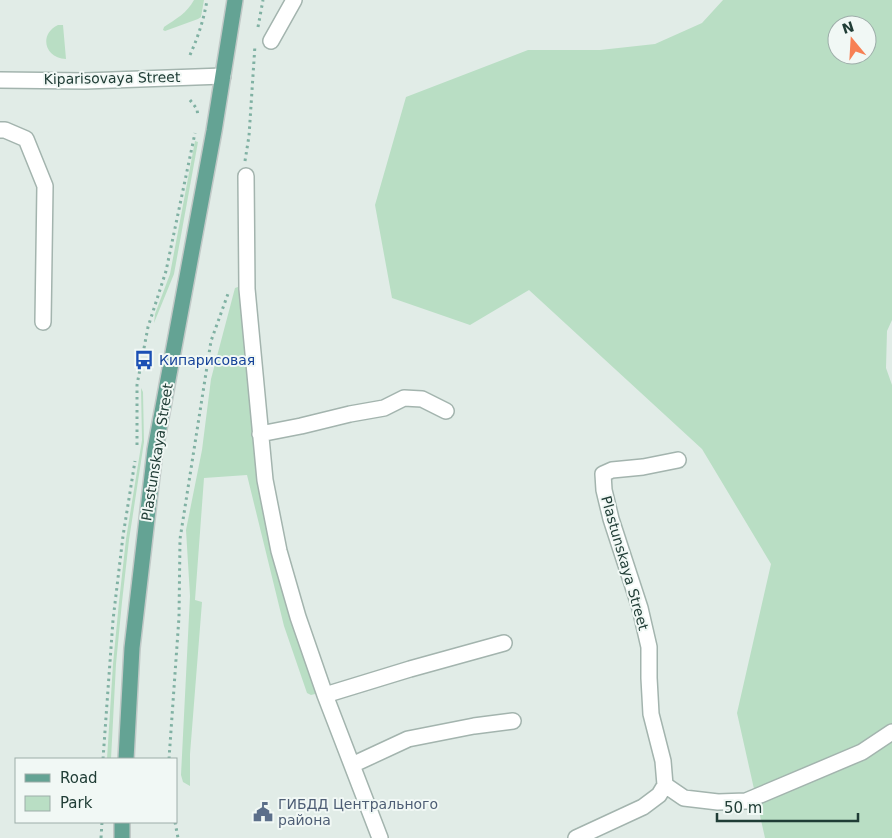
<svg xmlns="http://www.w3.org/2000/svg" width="892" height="838" viewBox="0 0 892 838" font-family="'DejaVu Sans',sans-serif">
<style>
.green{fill:#b9dec4;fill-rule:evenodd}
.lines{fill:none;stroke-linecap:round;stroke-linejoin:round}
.minor-casing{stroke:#a3b4ae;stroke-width:18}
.major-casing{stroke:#c1c9c7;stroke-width:18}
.path{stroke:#80b1a3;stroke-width:3;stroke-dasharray:2.5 4;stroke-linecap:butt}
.minor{stroke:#fff;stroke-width:15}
.major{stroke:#64a394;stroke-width:15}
.labels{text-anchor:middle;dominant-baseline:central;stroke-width:4;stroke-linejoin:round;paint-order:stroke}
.street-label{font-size:14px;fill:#203d36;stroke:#f1f8f5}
.transit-label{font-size:14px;fill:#164399;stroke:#f1f8f5;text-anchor:start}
.service-label{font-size:14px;fill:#4e5e75;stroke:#f1f8f5;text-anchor:start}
</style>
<rect width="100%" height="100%" fill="#e1ece7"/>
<path class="green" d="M194,0H204L201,17L198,19L165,31L163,30L164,27C176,19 187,13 194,0Z
M723,0H892V320L887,331L886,368L892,385V838H765L737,713L771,564L702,449L529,290L470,325L392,298L375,205L406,97L528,50H600L655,44L702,23ZM837,25H867V55H837Z
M58,25H63L66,59C44,58 39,34 58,25Z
M195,141L198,142L174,274L154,323L155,314L170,274Z
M238,287L241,288L252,425L260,482L318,690L315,694L311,695L307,693L284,626L247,475L204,478L195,600L202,602L190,754V786L183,782L181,775L190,596L186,530L202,450L211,379L235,288Z
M141,388L143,392L144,442L129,540L122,602L116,664L111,759H107L113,664L119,602L126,539L142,440Z"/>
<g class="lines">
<defs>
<path id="minor" d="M271,41L294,0
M0,80L85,81L223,76
M0,130H5L26,139L45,186L43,322
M246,176L247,289L265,480L279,551L298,617L325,695L380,838
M260,434L301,426L350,414L384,408L404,398L422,399L446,411
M325,695L410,669L504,643
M352,765L408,739L474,726L513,721
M665,785L684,798L718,802L746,801L862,752L892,732
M576,838L643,807L659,795L665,785L663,761L651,714L649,678V647L640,608L611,519L604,490L603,474L612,470L643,467L678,460"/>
<path id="major" d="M126,759L132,648L155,450L214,131L235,0
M122,838V822"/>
</defs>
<use href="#minor" class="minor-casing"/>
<use href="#major" class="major-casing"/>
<path class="path" d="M258,27L263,0
M190,55C198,37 204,19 207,0
M190,100L197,109L198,117
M245,161L249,136L255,45
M137,445V385L148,327L166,271L195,133
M103,759L113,620L123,536L135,461
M169,759L179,617L180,539L211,341L229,291
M175,822L178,838
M101,838L102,822"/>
<use href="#minor" class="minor"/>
<use href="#major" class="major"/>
</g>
<defs>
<symbol id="bus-bare" viewBox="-9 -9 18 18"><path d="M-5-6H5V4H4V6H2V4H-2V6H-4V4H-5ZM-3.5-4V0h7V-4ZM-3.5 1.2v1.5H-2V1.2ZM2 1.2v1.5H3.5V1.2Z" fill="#1a4fb4" stroke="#f1f8f5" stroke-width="2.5" paint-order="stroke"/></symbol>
<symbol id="civic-bare" viewBox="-9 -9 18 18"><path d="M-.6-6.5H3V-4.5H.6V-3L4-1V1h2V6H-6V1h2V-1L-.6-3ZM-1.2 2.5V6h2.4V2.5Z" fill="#5c6f8a" stroke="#f1f8f5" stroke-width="2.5" paint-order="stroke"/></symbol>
</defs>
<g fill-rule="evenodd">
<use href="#bus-bare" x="130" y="346" width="28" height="28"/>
<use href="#civic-bare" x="249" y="798" width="28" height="28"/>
</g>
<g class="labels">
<g class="street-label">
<text transform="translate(112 78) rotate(-1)">Kiparisovaya Street</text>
<text transform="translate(157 452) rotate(-81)">Plastunskaya Street</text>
<text transform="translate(625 563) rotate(74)">Plastunskaya Street</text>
</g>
<g class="transit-label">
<text x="159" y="360">Кипарисовая</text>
</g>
<g class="service-label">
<text x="278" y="804">ГИБДД Центрального<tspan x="278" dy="16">района</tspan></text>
</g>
</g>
<rect x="15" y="758" width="162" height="65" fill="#f1f8f5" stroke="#9dada9"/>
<rect x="25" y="774" width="25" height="8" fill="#64a394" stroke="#9dada9"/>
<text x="60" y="783" font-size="15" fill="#203d36">Road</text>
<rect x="25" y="796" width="25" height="15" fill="#b9dec4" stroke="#9dada9"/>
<text x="60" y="808" font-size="15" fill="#203d36">Park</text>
<g transform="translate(852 40) rotate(342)"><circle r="24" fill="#f1f8f5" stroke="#9dada9"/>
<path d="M0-4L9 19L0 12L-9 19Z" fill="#f78054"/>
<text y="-8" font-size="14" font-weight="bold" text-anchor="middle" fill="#203d36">N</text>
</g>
<path d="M717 813v8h141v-8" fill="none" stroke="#203d36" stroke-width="2.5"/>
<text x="724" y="813" font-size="15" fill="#203d36" stroke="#f1f8f5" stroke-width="4" paint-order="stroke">50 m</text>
</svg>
